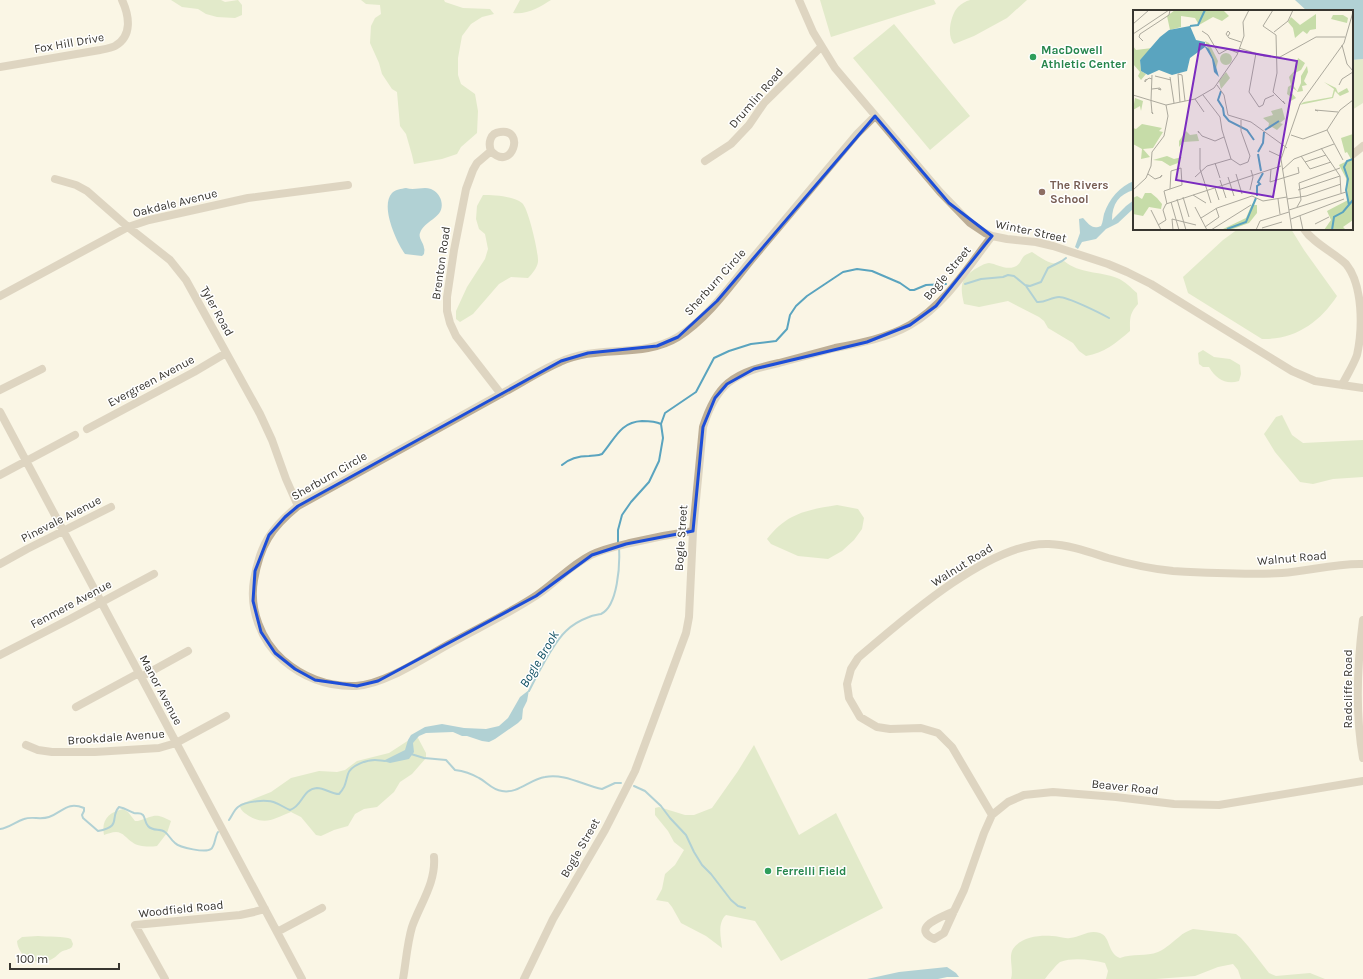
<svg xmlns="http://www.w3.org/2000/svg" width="1363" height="979" viewBox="0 0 1363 979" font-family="Karla,sans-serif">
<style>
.green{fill:#c6dca8}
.water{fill:#5aa4bf}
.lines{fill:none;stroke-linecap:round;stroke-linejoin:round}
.stream{stroke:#5aa4bf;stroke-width:2}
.minor{stroke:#bdae96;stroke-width:8}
.marked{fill:none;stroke:#1d4ed8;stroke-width:3;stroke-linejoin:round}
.leisure-dot{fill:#2e9e5b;stroke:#fff;stroke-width:1.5}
.education-dot{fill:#8d6e63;stroke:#fff;stroke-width:1.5}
.labels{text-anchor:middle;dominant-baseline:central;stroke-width:3;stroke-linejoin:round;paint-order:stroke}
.street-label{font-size:12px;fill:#383630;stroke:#fff}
.leisure-label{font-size:12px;font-weight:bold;fill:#27864d;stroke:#fff;text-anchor:start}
.education-label{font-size:12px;font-weight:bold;fill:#785e54;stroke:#fff;text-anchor:start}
.water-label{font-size:13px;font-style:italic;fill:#0c4d60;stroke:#fff}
.inset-river{fill:none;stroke:#5aa4bf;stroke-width:2}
.inset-road{fill:none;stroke:#aca99d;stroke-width:1}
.view{fill:#7b2cbf;fill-opacity:0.15;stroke:#7b2cbf;stroke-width:2}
.inset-edge{fill:none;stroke:#383630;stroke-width:2}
</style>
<rect width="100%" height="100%" fill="#faf5e5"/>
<path class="green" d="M171,0H221L225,2L238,0L242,5V15L235,18L217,17L206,14L198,9L182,7Z
M361,0H444L445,2L463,8L490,9L494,14L482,17L471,24L462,36L458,58V75L461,84L475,94L478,111L477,133L461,147L457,154L442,159L414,164L412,155L406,134L400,126L397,92L392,89L382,74L379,63L370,43L371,26L375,18L381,14L380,5L366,4Z
M520,0H551C540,7 527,15 513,13Z
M820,0H934L936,4L831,37Z
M970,0H1027L1007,18L974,36L954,44C946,36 951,14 958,7C961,4 966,1 970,0Z
M894,24L970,116L930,150L853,58Z
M1363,59V103L1352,110V60Z
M483,195C494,195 513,196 522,203C528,207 539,254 538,262C537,268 532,274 528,278L511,277L499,284L473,314L460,322L456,319V311L467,287L485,259L488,249L485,234L479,229L476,219L477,206Z
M1238,229H1291L1304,250L1337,296C1320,322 1295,340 1262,339L1188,293L1183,277L1223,240Z
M1032,252C1042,258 1052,268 1064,261C1080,274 1099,271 1117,278C1125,281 1131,288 1137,293L1138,304C1129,314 1130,319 1130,331C1116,343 1104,353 1086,356L1079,351L1073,343L1048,328L1044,321L1039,317L1008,301L979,307L964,304C960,287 960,279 975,269C979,267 985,263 989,263C997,264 1005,270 1014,267C1020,265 1020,261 1024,256C1026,254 1030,253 1032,252Z
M1203,350L1214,357L1230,359L1240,365L1241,374L1239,381C1226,385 1216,379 1209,367H1203L1199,364L1198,353Z
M1282,415L1292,435L1303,443L1363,440V477L1333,479L1313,484L1300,482L1275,452L1264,434L1276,417Z
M837,505L858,509L864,518L862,529L854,540L842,551L828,559L798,556L771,544L767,539C787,513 807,510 837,505Z
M418,738L426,753V758L412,774L400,782L394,792L377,807L364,809L355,814L348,826L334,830L321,836L316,835L301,817L291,812C275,818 266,826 249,816C245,813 242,812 240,807L241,804L271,792L291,778L319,771L337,772L345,770L357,761L389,753L409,740Z
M754,745L799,835L836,813L883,908L781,961L755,921L726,915C717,923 721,938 722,948L706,936L681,923L672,907L668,902L656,900L662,889L665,874L675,865L684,850L674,842L668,831L655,815V808L659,807L685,815H694L712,808L738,771Z
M123,809L128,812L135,821H138C154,816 155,812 171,821L167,833L157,846C149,847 138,847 132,842C127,839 123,832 116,832C112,832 107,834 104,835C101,820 109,812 123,809Z
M1193,929L1236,934L1241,938L1248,946L1269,973L1276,976L1310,973L1325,979H1241L1238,970L1233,964L1218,967L1195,976L1156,979H1106L1108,971L1105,963C1091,960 1074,957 1060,962C1057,964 1047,976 1045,979H1011C1014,969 1008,957 1013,949C1021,937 1039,935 1052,936C1058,936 1064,939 1070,938C1081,937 1089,929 1100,933C1111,937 1107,953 1120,958C1133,953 1146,957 1158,952C1167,948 1172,942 1179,937C1183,933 1188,931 1193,929Z
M38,936C47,937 65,936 71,939L73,944L72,947C69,950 64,950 61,952C57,955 55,958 50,960C36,966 18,957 17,941L22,937Z"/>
<path class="water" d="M1295,0H1363V59L1352,60V11H1307Z
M1134,181V190C1119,194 1112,204 1112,220L1126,206L1134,200V208L1118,223L1106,229L1096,239L1082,242L1078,249L1075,247L1080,233L1079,219L1083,218C1089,224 1092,230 1101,226C1103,222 1103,218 1104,214C1109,199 1120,186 1134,181Z
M406,188C415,191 423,186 431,189C436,191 440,196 441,200C446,218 425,219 420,233C418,238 424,243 424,248C425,250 424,252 424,254L422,256L405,254C396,241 380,206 392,193C396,189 401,189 406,188Z
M529,690L527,701L523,709L522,719L518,723L495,739L489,742L482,741L467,736H462L453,732L426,733L419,736L413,743L414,752L409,759L390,763L383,761L405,750L408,740L411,735L425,727L442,724L464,728L486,729L499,726L508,718L520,697Z
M947,967L956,973L959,977H947L938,979H867L899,972Z"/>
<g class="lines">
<path class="stream" d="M965,284L981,279L1003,277L1008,275L1014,276L1025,285L1030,286L1041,282L1048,268L1062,261L1066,258
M1026,286L1037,302C1045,303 1051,297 1059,297C1068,297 1100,313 1109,318
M562,465C570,458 579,456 589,456C594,455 598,456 602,454C615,439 620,422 642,421C649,421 655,421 661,424
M618,544V530L622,515L631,502L649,482L659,461L663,438L661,424L665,413L696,392L714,358L729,351L751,344L776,341L787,329L790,315L796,306L807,296L843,272L857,269L872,271L900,283L910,290H914L926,285L946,284
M529,691C537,675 553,643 566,631C572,625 581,620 589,617C593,615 597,615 601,614C618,606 620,564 619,548
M411,754L424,758L446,760L455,770C463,771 472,774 479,778C487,782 492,790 502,791C518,794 530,779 545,777C564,773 583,785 602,789L615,783H621
M634,786L645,791L661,806L670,818L686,835L694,852L702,865L711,874L731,900L738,906L745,908
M229,820C232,816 234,810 238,807C246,801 267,799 276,803C281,805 285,808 290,810C303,806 302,789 317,788C325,788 331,794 339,794C346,786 345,784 348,774C351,765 367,760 375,760C379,760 382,761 385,761
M0,829C9,828 15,822 24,819C32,816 40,820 49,817C63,812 67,801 84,808V811L82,815L83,818L98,831C123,826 109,818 119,807C125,808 129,811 134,813C137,814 140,812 143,815C145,817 145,823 148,826C153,832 160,828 165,832C169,835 171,840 175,843C180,848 206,853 211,849C215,846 215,836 218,832"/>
<path class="minor" d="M799,0L813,32L835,68L940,192L970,223L985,233L992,236L1007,239L1036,242L1053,246L1108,264L1127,272L1151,284L1292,371L1315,381L1363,388
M0,67L100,50C105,49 111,48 115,46C133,36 129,15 122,0
M491,151C488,143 490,133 500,132C526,128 512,173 491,151L477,163L473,170L466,189L454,250L447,297V311L450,323L456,336L501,394
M1352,155L1363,146
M705,161L731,144L749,125L764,103L821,47
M55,179L76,185L87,191L128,227L170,260L186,280L260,414L272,440L286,479L298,506
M1304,229C1313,243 1333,252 1346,264C1363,285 1363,328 1357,355C1353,366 1347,375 1342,385
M0,296L128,227L149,220L248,198L348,185
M0,390L42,369
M0,412L302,979
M87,429L194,372L226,353
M0,475L75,435
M693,531C672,534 651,538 630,543C617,546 603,549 591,555C571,565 556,582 537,595C510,613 480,627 451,643C425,657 386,684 356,686C328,687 304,678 283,660C261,641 249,609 254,580C260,545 271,528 298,506C365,469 432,432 499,395C520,384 539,371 560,362C597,344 642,359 678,337C708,318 730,286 752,259C787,217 822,176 857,134L875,116
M0,564L27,549L111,507
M1363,620C1357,666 1355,713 1363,758
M0,655L70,619L154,574
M141,677L188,651
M76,707L139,673
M26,745L38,750L52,752H95L159,748L176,743L226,716
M992,815L952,747L938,733L921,728L890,729L877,727L860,717L849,698L847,684L851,669L858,658C901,621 991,541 1049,544C1070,545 1089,552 1108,558C1129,564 1152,569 1173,571C1209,573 1246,575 1282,573C1309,571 1336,563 1363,564
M954,911C945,916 909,927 934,939L944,933L954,911L964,890L984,833L992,815L1008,802L1024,795L1053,792L1116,797L1174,804L1219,805L1363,781
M277,932L322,908
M165,979L135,925L240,915L254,912L265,909
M403,979C406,962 407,944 412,927C420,904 436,883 434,857
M524,979L553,919L605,830L635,771L686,633L689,617L693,531L703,427C708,411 715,394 728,383C743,371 761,367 779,363C797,358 816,353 835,348C861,343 887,338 910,325C945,305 968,267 992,236"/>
</g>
<path d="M0 0H1363V979H0ZM875,116L949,203L992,236L936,306L910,325L867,342L754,369L727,384L715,398L703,427L693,531L626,544L592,555L536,596L378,681L357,686L315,680L295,669L275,653L261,632L253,601L255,571L269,535L285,517L298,506L561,361L588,353L657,346L678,337L717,301Z" fill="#faf5e5" fill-opacity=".55" fill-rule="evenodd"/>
<path class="marked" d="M875,116L949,203L992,236L936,306L910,325L867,342L754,369L727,384L715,398L703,427L693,531L626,544L592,555L536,596L378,681L357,686L315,680L295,669L275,653L261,632L253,601L255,571L269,535L285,517L298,506L561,361L588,353L657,346L678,337L717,301Z"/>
<g class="leisure-dot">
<circle cx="1033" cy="57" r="4"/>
<circle cx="768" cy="871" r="4"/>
</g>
<circle class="education-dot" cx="1042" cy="192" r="4"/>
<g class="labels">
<g class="street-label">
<text transform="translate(69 43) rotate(-10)">Fox Hill Drive</text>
<text transform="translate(756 98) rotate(-49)">Drumlin Road</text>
<text transform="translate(175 203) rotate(-14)">Oakdale Avenue</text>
<text transform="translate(1031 231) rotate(12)">Winter Street</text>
<text transform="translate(441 263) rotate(-82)">Brenton Road</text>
<text transform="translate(947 273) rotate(-50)">Bogle Street</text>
<text transform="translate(715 282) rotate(-48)">Sherburn Circle</text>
<text transform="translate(217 311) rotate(61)">Tyler Road</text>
<text transform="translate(151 381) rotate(-28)">Evergreen Avenue</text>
<text transform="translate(329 476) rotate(-30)">Sherburn Circle</text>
<text transform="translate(61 519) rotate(-27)">Pinevale Avenue</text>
<text transform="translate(681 538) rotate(-86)">Bogle Street</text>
<text transform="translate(1292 558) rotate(-5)">Walnut Road</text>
<text transform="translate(962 565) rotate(-32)">Walnut Road</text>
<text transform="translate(71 604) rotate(-28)">Fenmere Avenue</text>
<text transform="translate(1348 689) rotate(-90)">Radcliffe Road</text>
<text transform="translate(161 690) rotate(62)">Manor Avenue</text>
<text transform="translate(116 737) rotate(-4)">Brookdale Avenue</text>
<text transform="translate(1125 787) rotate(6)">Beaver Road</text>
<text transform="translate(580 848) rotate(-60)">Bogle Street</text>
<text transform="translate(181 909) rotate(-6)">Woodfield Road</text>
</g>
<g class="leisure-label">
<text x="1041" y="50">MacDowell<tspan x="1041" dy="14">Athletic Center</tspan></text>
<text x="776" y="871">Ferrelli Field</text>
</g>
<g class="education-label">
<text x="1050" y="185">The Rivers<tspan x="1050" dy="14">School</tspan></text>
</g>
<g class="water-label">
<text transform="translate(539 659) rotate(-59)">Bogle Brook</text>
</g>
</g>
<g transform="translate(1133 10)">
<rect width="220" height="220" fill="#faf5e5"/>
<path d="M42,0H90L96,6L89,11L80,7L66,15L62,8L48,6V17L37,20L34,6ZM183,4V19L177,20L174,24L170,21L162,28L160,18L155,12L158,7L167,15ZM200,5H210L215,8L214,13L198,9ZM72,31L76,33L85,51L83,59ZM0,36L3,40L19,38L7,50L8,61L13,64L8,70L5,66L7,62L0,54ZM87 49a6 6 0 1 1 12 0a6 6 0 1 1-12 0ZM165,48L172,53L168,60L160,64V75L164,81L158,77L157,81L163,88L156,92L158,87L154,84L155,77L158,75L156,67L162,60ZM174,56L175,62L171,71L174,75L169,76L170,81L164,82L168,73V66ZM93,62L97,68L88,79L86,71ZM191,72L203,78L205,83L214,78L216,82L207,86L202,81L200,88L166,95L171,92L199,87L201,79ZM2,88L10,91L8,101L7,96L0,100ZM149,98L152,109L147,113L150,114L144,120L139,117L135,119L136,113L130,108L140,105L138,101ZM9,114L29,118L26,121L30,122L20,138L10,139L17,147L8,149L9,139L0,134V118L3,119ZM53,121L57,125L64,124L66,131L50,132L46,137V131ZM220,124V210L210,217L213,220H191L198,210L194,201L215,190L213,168L206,155L218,149L214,142L212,143L208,128ZM34,146L41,149L49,147L45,153L37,156L29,151L20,150ZM12,183H18L24,188L29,194L28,199L16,197L10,206L0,204V188L4,186L9,189ZM123,191L120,195H124V203L116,213L97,220L90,219L113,208L119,194Z" fill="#c6dca8"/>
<path d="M57,16L63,30L72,32V36L76,39L81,50L86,67L81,62L79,49L72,37L57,48L54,61L39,65L26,60L15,65L8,61L7,50L27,27L36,20Z" fill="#5aa4bf"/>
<path class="inset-river" d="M57,16L65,15L72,0M88,81L85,90L90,98L91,105L96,111L114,120L121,130M132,120L146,111M125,142L130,133L131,122M125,144L128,161M124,186V176L127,174L125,172L130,163M216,195L213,180L215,169L211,157L214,151L220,149M94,219L113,212L123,188M199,220L201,207L210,202L220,190"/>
<path class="inset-road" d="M140,0L130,16L143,25L144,63L140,82L152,94L150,91M0,14L16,0M69,21L75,25L86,44L95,39L105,43M141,22L155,11L160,0M0,24L36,0M95,26L97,23L95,21L93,24L96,28L108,32M10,31L6,27L7,24L36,5L37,0M209,35L214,54L220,61M106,38L131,46L147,47L183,27H212M123,43L116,82L126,97L130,95L132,89L141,85M22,66L38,70M37,67L41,93M14,69L12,72V70L15,69L16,68L19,69M84,75L91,85L95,105L118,112L154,138M206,75L209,69L220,62M19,79L27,78L28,80L25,79M0,85L33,95L62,89L81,78L104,45L111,26L110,12L116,0M70,85L87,107L89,120L98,149L107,155L115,152L117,146L108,121V110M62,89L71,102M18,91L19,65M18,91L19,103L20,104L19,102M47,92L45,64L49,65L52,91M185,101L182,100L205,102M194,120L210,150M66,123L65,121L69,126L82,131L91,127M158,125L170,129L194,120L207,100L220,90M67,138V159L74,180M188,138L207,166L208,183M136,141L149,147M168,146L177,159L198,152M172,152L193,145M82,153L87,168M138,159L137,172L166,163L165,157M149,160L161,149L201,134M15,164L22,169L28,167L29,165L26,168M103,164L109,184M62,167L74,156L98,149M95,167L101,186M87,170L93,188M82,178L86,190M0,180L13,168L18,156L19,142L31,126L35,106L33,95M74,180L78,193M117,180L120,167L118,160M165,180L207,166M60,185L73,193M50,187L56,207M44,189L53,220M145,189L147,204M154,189L173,186L208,174M38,192L46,220M34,194L31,181L49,175L48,158L38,161L37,179M62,197L74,220M164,197L168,190L166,173L207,158M18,200L28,220M156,200L213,182M167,206L170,220M68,208L84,198L119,186L130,191L154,187M158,209L211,189M182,214L196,207M25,215L33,210L30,200L33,194L148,156M72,217L86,207L83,198M129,218L149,212M40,220L39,209L63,215M78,220L118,195M123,220L127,211L156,202M159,220L148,149L167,94L211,33L220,2"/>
<path class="view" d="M67,34L164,51L140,187L43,170Z"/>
<rect width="220" height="220" class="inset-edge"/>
</g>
<path d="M10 963v6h109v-6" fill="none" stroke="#383630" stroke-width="2"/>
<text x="16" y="963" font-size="12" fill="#383630" stroke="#ffffff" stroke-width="3" paint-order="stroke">100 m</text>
</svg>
